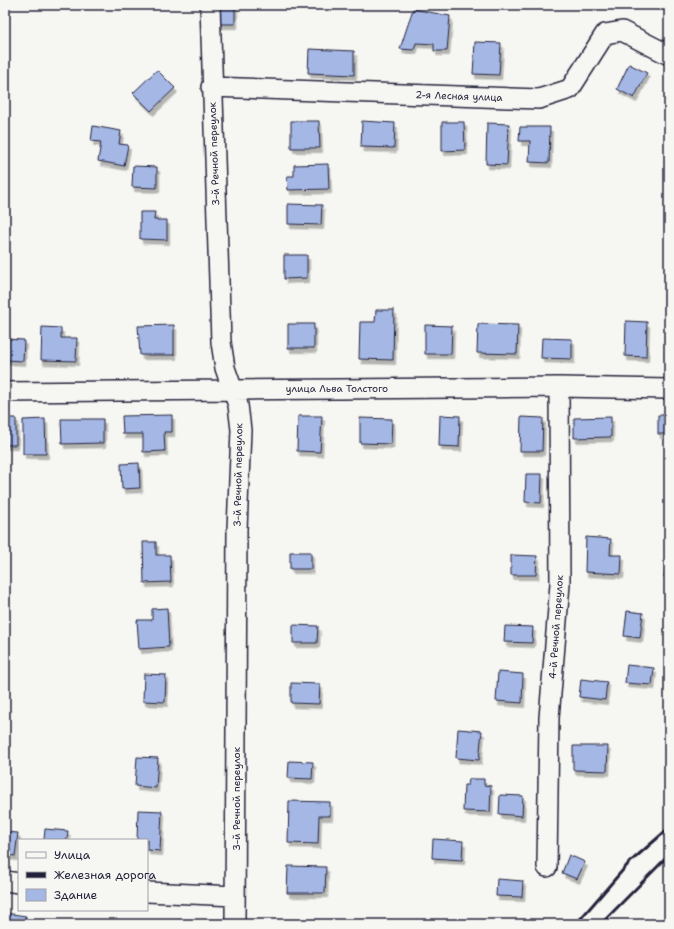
<svg xmlns="http://www.w3.org/2000/svg" width="674" height="929" viewBox="0 0 674 929" font-family="'Shantell Sans',sans-serif">
<style>
.building{fill:#a4b7e5;stroke:#22223b;filter:url(#shadow)}
.lines{fill:none;stroke-linecap:round;stroke-linejoin:round}
.street-casing{stroke:#22223b;stroke-width:22}
.street{stroke:#f6f6f2;stroke-width:19}
.rail{stroke:#22223b;stroke-width:3}
.labels{text-anchor:middle;dominant-baseline:central;stroke-width:3.5;stroke-linejoin:round;paint-order:stroke}
.street-label{font-size:10px;fill:#22223b;stroke:#f6f6f2}
</style>
<defs>
<filter id="shadow"><feDropShadow dx="2.5" dy="4.5" stdDeviation="0" flood-color="#0004"/></filter>
</defs>
<rect width="100%" height="100%" fill="#f6f6f2"/>
<filter id="ink" filterUnits="userSpaceOnUse"><feTurbulence type="fractalNoise" baseFrequency=".025" numOctaves="2"/><feDisplacementMap in="SourceGraphic" scale="8" xChannelSelector="R" yChannelSelector="G"/><feConvolveMatrix kernelMatrix="1 2 1 2 8 2 1 2 1" color-interpolation-filters="sRGB"/></filter>
<g filter="url(#ink)">
<path class="building" d="M217,5H235V24H217Z
M413,9L450,16L447,51H434V44L416,43L414,50L400,49Z
M475,42L501,43L499,75L473,74Z
M309,49L354,51V75L308,73Z
M629,64L647,73L634,98L617,89Z
M157,70L175,88L151,111L133,93Z
M669,97V111L663,109Z
M291,121H319L320,148H291Z
M362,121L395,123L394,148L361,147Z
M442,122H464L465,150L442,151Z
M487,123L509,124L507,165L486,164Z
M93,126L121,131L119,144L128,145L124,166L98,161L101,142L91,141Z
M520,127H550L549,163L529,162L530,141H519Z
M328,164L329,189L288,190L287,176H294V165Z
M133,166L157,167V188L132,187Z
M288,204L322,205L321,225L288,224Z
M140,212H155L154,220H167V240L140,239Z
M284,255H307V278L284,279Z
M376,310H394L393,360L359,359L360,322H375Z
M626,321L647,322L646,357L625,356Z
M288,324H314V348H288Z
M478,324L518,325L517,354L477,353Z
M174,325V355H140L138,326Z
M425,325L452,326L451,354H425Z
M42,327L61,328V338H77L76,361L41,360Z
M666,335H669V358H665Z
M542,338L572,339V359L541,358Z
M5,339L24,340L23,361L5,360Z
M172,415V432H164L165,451L143,452V434H123L122,416Z
M440,415L460,416L459,447L439,446Z
M658,415H669V434H658Z
M298,416H322L320,452L297,451Z
M521,417L543,418L542,451H520Z
M611,417V437L574,438V418Z
M5,418H16V445H5Z
M360,418L392,419L391,444L360,443Z
M45,419L46,454H23V420Z
M61,419H103V443L62,444Z
M139,463L140,488L122,489L121,464Z
M526,474H542L541,503L525,502Z
M586,537L611,539L610,555H622L621,574L585,572Z
M143,542H156V555H170L171,582L144,583Z
M290,552H311V569H290Z
M511,555L537,556L536,575H511Z
M667,556H669V578L664,577Z
M167,608L169,647L139,649L137,620H152V609Z
M627,611L643,613L640,638L624,636Z
M293,625L318,626L317,643H293Z
M505,626L533,627L532,643L504,642Z
M627,665L654,668L652,685L625,683Z
M498,672L523,674L522,703L496,701Z
M144,674L166,675L165,702L143,701Z
M581,679L607,682L605,700L579,697Z
M291,683L320,684L319,704L291,703Z
M458,729L482,731L479,760L456,758Z
M573,746H608L607,771L573,770Z
M137,757L158,758L156,788L135,786Z
M289,761L313,762L312,779L288,778Z
M469,779H484V785L491,786L490,812L463,811L464,785H468Z
M500,795L523,796L522,816L499,814Z
M289,801L330,802V816H319L318,844L288,843Z
M138,810L162,811L160,851L147,850V840H137Z
M45,829L68,831L67,840H44Z
M5,832L18,833L15,856L5,855Z
M433,839L463,841L462,860L432,858Z
M569,855L585,862L577,879L562,873Z
M288,866L326,867L325,893H287Z
M497,879L523,881L522,897L496,896Z
M5,913L26,916L25,924H5Z
M93,922H114V924H93Z"/>
<g class="lines">
<defs>
<path id="street" d="M210,5L221,342L225,368L238,405L241,430L237,530L235,924
M211,87L539,99L570,89L605,34L622,31L669,55
M5,392L559,387L669,389
M547,867L549,718L560,584L559,387
M5,881L19,883
M147,892L235,896"/>
</defs>
<use href="#street" class="street-casing"/>
<use href="#street" class="street"/>
<path class="rail" d="M576,924L629,863L669,828
M601,924L669,855"/>
</g>
</g>
<g class="labels">
<g class="street-label">
<text transform="translate(459 96) rotate(2)">2-я Лесная улица</text>
<text transform="translate(214 154) rotate(-92)">3-й Речной переулок</text>
<text x="337" y="388">улица Льва Толстого</text>
<text transform="translate(238 475) rotate(-89)">3-й Речной переулок</text>
<text transform="translate(556 627) rotate(-86)">4-й Речной переулок</text>
<text transform="translate(236 799) rotate(-90)">3-й Речной переулок</text>
</g>
</g>
<rect width="674" height="929" fill="none" stroke="#f6f6f2" stroke-width="20"/>
<rect x="10" y="10" width="654" height="909" fill="none" stroke="#22223b" stroke-width="1.5" filter="url(#ink)"/>
<rect x="18" y="839" width="130" height="72" fill="#f6f6f2" stroke="#a1a1a9"/>
<rect x="26" y="852" width="20" height="6" fill="#f6f6f2" stroke="#a1a1a9"/>
<text x="54" y="859" font-size="12" fill="#22223b">Улица</text>
<rect x="26" y="872" width="20" height="6" fill="#22223b" stroke="#a1a1a9"/>
<text x="54" y="879" font-size="12" fill="#22223b">Железная дорога</text>
<rect x="26" y="889" width="20" height="12" fill="#a4b7e5" stroke="#a1a1a9"/>
<text x="54" y="899" font-size="12" fill="#22223b">Здание</text>
</svg>
